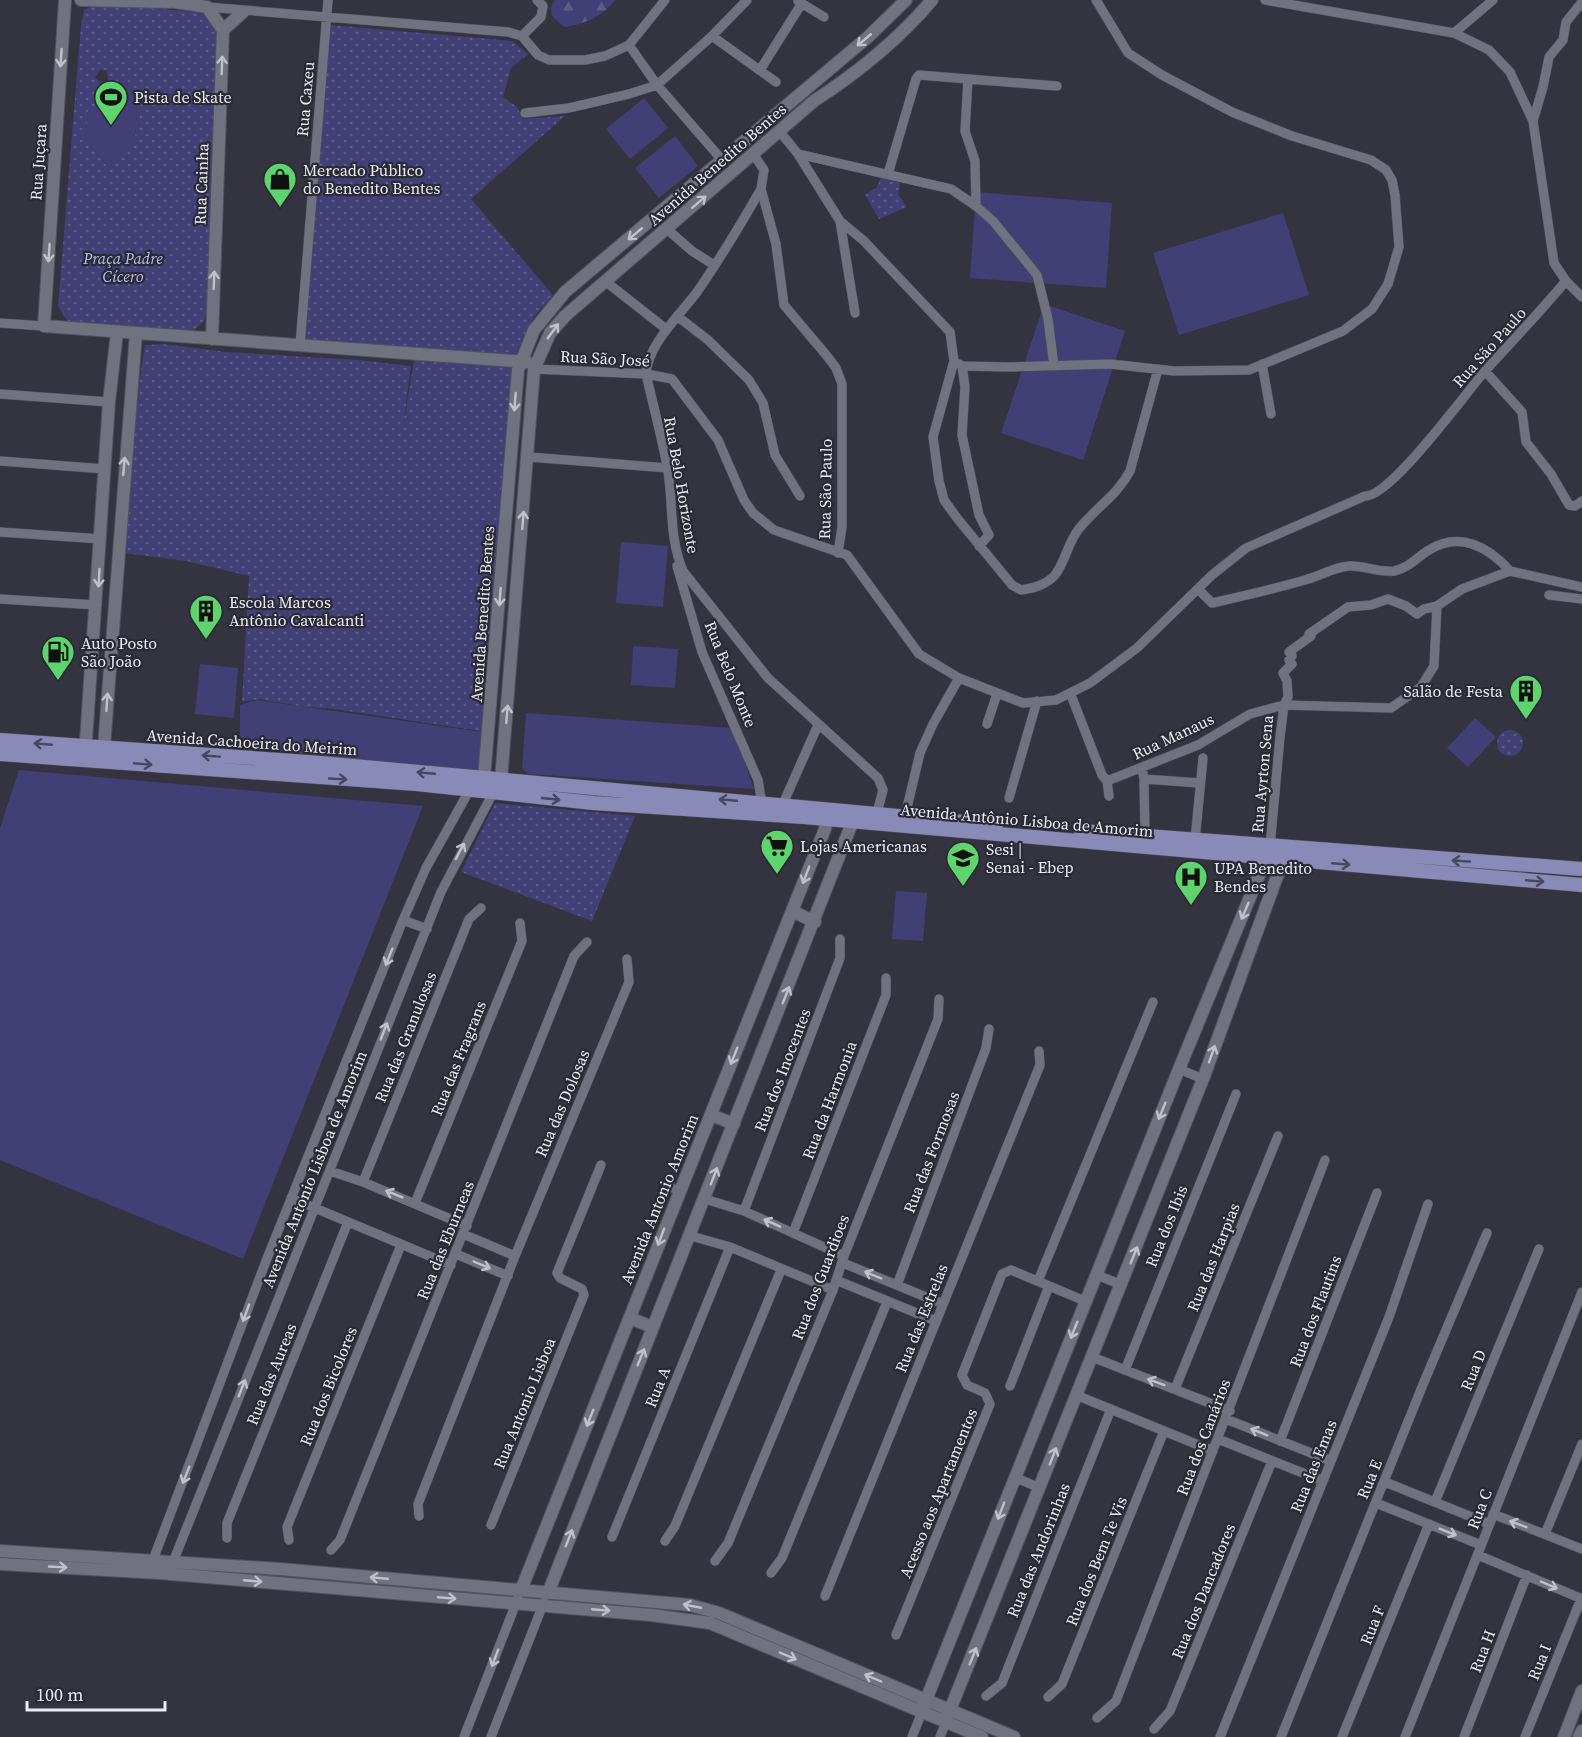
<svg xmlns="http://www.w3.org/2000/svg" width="1582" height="1737" viewBox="0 0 1582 1737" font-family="'Source Serif 4',serif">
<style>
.grass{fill:#413f76}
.forest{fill:url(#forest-firs)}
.park{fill:url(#park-dots);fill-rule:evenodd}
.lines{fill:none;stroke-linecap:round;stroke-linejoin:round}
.street-casing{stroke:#51525d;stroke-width:10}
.secondary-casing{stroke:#51525d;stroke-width:14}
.primary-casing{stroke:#51525d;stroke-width:15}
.street{stroke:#717280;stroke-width:9}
.secondary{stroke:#717280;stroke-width:12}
.primary{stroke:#898ab7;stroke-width:14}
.oneway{stroke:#c1c1cc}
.oneway2{stroke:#46475d}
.labels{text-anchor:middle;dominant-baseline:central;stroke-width:4.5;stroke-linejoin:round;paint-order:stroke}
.poi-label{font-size:16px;fill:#ececf5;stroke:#2a2a36;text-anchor:start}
.street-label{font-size:16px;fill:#ececf5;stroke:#2a2a36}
.park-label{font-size:16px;font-style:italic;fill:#babcf3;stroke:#2a2a36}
</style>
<defs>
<pattern id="forest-firs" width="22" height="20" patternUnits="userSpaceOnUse" patternTransform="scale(1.5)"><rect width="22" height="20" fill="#413f76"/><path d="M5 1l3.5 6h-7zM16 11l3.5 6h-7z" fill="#5d5b8a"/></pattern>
<pattern id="park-dots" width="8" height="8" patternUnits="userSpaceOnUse" patternTransform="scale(1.5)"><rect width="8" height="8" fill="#413f76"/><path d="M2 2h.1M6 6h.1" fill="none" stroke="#5d5b8a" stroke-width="1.8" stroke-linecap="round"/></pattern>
</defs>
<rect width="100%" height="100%" fill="#343440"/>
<path class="grass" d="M121,83L137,101L135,144L107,166L85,139L88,112Z
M644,98L668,128L630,159L606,129Z
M675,136L698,166L659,198L635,168Z
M976,192L1112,203L1106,288L970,278Z
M1283,213L1309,295L1179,335L1153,253Z
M1044,304L1125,331L1083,460L1001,433Z
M621,542L668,546L663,607L616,603Z
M633,646L678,649L675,688L631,685Z
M200,664L238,668L234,718L195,714Z
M257,700L489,733L484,773L240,747V705Z
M526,713L733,728L754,789L528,774L522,768Z
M1475,718L1496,737L1468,767L1447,748Z
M19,770L423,806L243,1259L0,1160V828Z
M896,891L927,893L923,941L892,939Z"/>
<path class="forest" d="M555,0H615C602,17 585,24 564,27L552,16L551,7Z"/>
<path class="park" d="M97,3L216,14L222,19L208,304L204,321L191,333L68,322L58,306L81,25L84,10ZM101,69L107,71L108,80L102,83L95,78ZM121,83L137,101L135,143L107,166L85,139L88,112Z
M330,25L512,41L528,54L511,68L503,97L517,107L523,119L565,116L471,199L553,295L533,318L516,355L304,340Z
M881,178L900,183L898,194L907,207L879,219L865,195L876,188Z
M163,344L226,352L359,360L411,366L403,427L414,360L515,366L487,732L334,709L305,707L259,699L242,702L249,576L186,561L124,553C129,483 134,414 145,345Z
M1497 743a13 13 0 1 1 26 0a13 13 0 1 1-26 0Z
M495,803L635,816L592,921L461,872Z"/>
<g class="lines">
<defs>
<path id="street" d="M798,1L824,17
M207,7L508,32L522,36L538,55L549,60H585L605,56L629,45L665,0
M1454,33L1493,0
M522,36L541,17L543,6L537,0
M712,36L776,82
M629,45L657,85L723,161
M760,70L802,3
M968,79L965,131L975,161L976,206
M525,113L569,108L629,94L657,85L712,36L747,0
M1533,121L1543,87L1549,57L1563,40L1566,22L1582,2
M780,132L798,154L840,221L864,241L950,332L954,361L933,437L939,481L944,500L957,518L1012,585L1021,590C1034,588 1046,585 1055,575C1065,562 1068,543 1078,530C1095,508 1117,496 1130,471L1158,369
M798,154L951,189L976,206L993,221L1037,275L1048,319L1054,366
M754,155L764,170L761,189C741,224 720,259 697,292C680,315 648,344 646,374C653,404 661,435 667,465C674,502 668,535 683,571L768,678L878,778L883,790L877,813
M888,174L916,79L919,75L1057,86
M761,189L776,244L784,305L827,356L836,368L842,384V527L838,553
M840,221L855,313
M668,230L692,251L714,265
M605,281L666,329
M1566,281L1582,297
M677,316L708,340L749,380L763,403L775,455L800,496
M0,323L44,326
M300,345L328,0
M959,364L962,366L965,387L962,435L979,515L989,535L979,546
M1262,364L1271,414
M962,366L1009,367L1110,364L1174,371L1249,370L1343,331L1372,309L1388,284L1399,247L1395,195L1392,180L1386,170L1371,160L1292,136L1232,112L1162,75L1128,53L1096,0
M534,369L646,374L672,379L718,440L744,500L753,513L774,530L847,555L919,654L959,678L1023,703L1056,700L1090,683L1137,648L1212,575L1246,548L1365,496C1390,498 1467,391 1486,370C1513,340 1540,312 1566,281L1554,263L1533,121L1510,72L1489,50L1454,33L1265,0
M1485,371L1522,412L1526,442L1551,474L1569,505L1575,506L1582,501
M0,394L109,402
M529,457L668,468
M0,461L105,469
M0,532L101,539
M677,566L702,652L758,780L762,804
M1199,590L1212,603C1243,596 1274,589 1305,580C1320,576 1334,567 1349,566C1364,565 1379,573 1394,571C1409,568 1417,557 1429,550C1460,531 1489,547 1510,571
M1549,595L1582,599
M0,599L97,605
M1071,695L1102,775L1107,781L1109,796
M987,724L997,694
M1142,768L1144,779L1145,835
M1144,779L1200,783
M1107,781L1198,745L1250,714L1284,705L1391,708L1421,687L1434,666L1437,606L1462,589L1510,571L1582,587
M1009,798L1037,701
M782,806L818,725
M905,816L920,753L933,724L959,678
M1195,840L1203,758
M1270,847L1280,737L1284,705L1288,697L1287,681L1283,673L1292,664L1289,660L1292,656L1289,652L1311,636L1309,634L1348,607L1371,605L1388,599L1406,606L1417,614L1424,609L1437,606
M403,920L427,929
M1179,1069L1203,1079
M330,1171L363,1182L467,1226
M363,1182L469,919L481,908
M670,1187L679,1191
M291,1198L451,1265
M705,1199L744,1211L844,1256
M415,1203L522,941L520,923
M744,1211L840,958V939
M793,1233L886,995V978
M463,1234L515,1256
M691,1236L730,1247L833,1290
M456,1254L508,1276
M843,1263L943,1304
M1097,1275L1122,1285
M836,1280L936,1321
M1038,1281L1153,1002
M897,1285L986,1048L989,1029
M1092,1357L1230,1411
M1125,1370L1236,1094
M1010,1386L1049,1286
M1175,1389L1278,1136
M1076,1395L1213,1451
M1226,1419L1331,1461
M1218,1439L1323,1481
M1280,1441L1377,1193
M1014,1477L1040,1488
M1385,1482L1489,1524
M1435,1502L1539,1249
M1376,1503L1481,1545
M1493,1514L1582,1549
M419,1516L418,1504L515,1256L629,982L627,959
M491,1525L584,1295L582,1289L560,1278L557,1273L601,1165
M1545,1534L1582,1444
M612,1537L730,1247
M227,1538V1523L348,1222
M289,1540L287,1527L401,1245
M665,1541L675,1526L781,1270
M331,1550L340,1540L574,956L587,942
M1478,1555L1582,1599
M153,1560L266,1261L403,920L426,868L469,791
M715,1561L728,1543L833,1290L844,1256L938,1019L939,999
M173,1562L441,892L493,793
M771,1573L782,1558L887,1302
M825,1596L1040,1065L1039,1051
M896,1635L990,1404L985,1393L967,1385L962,1375L1002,1274L1011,1270L1085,1301
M986,1696L1002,1683L1111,1409
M1048,1697L1062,1684L1164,1431
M1097,1718L1116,1701L1325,1160
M1154,1729L1170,1711L1272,1461
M464,1737L518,1598
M491,1737L544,1602
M912,1737L922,1712
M940,1737L946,1722
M1220,1737L1389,1317L1428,1204
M1281,1737L1424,1382L1487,1233
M1342,1737L1429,1524
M1405,1737L1582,1292
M1464,1737L1527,1575
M1525,1737L1581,1599"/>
<path id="secondary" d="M65,0L44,326L527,362
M81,0L170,2
M162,0L207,7L223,30L212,339
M223,30L243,12
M85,755L109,402L117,332
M103,760L136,333
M477,784L484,778L518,370L534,330L565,292L868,37L906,0
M497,787L501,780L534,369L550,333L565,316L814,101C857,73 899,39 932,0
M792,911L815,922
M711,1115L734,1124
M630,1318L652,1327
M0,1551L280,1569L690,1605L719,1613L1014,1737
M0,1564L159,1573L651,1615L710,1623L982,1737
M521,1590L792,911L825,829L828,810
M548,1593L856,813
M924,1705L1179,1069L1269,851
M948,1715L1203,1079L1286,852
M1564,1737L1582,1691
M1579,1737L1582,1731"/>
<path id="primary" d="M0,740L321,763L996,825
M0,754L417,784L593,803L804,817L1582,885
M1081,831L1582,869"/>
</defs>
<use href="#street" class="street-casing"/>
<use href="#secondary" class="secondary-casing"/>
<use href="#primary" class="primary-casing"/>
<use href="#street" class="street"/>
<use href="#secondary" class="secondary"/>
<use href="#primary" class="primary"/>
</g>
<defs><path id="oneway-shaft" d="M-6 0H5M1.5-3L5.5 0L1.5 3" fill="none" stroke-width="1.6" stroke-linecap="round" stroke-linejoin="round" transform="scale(1.5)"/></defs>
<g class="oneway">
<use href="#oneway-shaft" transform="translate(864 40) rotate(140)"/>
<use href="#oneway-shaft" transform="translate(61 58) rotate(94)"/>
<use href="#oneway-shaft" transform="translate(222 65) rotate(-88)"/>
<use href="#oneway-shaft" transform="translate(699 202) rotate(-41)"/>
<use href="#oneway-shaft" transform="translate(635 234) rotate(140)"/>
<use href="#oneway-shaft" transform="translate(49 253) rotate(94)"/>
<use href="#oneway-shaft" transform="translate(214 280) rotate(-88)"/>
<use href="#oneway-shaft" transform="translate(553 331) rotate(-54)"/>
<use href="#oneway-shaft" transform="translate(515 402) rotate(94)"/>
<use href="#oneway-shaft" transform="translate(124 466) rotate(-85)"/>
<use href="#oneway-shaft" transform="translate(523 520) rotate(-85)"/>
<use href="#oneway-shaft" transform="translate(99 578) rotate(93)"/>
<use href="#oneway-shaft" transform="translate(500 597) rotate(94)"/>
<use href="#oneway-shaft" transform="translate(107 702) rotate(-86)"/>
<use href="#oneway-shaft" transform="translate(507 714) rotate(-85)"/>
<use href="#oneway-shaft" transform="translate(460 851) rotate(-62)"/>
<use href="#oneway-shaft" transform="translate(806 875) rotate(111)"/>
<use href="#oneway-shaft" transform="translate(1245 911) rotate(113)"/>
<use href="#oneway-shaft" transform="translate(389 957) rotate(112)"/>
<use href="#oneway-shaft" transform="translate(786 995) rotate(-68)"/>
<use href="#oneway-shaft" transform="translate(384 1031) rotate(-69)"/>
<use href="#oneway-shaft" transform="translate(1212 1054) rotate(-70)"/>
<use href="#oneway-shaft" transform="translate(734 1056) rotate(112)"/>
<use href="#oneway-shaft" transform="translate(1162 1111) rotate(112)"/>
<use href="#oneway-shaft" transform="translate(714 1176) rotate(-69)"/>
<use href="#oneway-shaft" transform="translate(394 1194) rotate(-158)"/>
<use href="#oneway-shaft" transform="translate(772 1223) rotate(-156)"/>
<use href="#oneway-shaft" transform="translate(661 1237) rotate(111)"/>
<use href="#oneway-shaft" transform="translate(1134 1255) rotate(-68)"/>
<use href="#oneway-shaft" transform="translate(482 1265) rotate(23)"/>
<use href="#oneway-shaft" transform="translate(873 1275) rotate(-157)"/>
<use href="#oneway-shaft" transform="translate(246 1313) rotate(110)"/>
<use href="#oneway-shaft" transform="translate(1074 1330) rotate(112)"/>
<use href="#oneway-shaft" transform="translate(641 1357) rotate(-68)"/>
<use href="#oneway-shaft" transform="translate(1156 1382) rotate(-159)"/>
<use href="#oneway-shaft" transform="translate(242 1388) rotate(-68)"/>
<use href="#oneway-shaft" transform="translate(590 1418) rotate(112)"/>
<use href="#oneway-shaft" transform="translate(1259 1432) rotate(-158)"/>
<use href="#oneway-shaft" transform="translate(1053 1456) rotate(-69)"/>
<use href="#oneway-shaft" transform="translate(186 1475) rotate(112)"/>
<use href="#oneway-shaft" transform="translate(1001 1511) rotate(111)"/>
<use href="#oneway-shaft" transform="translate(1518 1524) rotate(-159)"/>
<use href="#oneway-shaft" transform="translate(1448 1532) rotate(22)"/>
<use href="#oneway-shaft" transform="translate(569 1538) rotate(-68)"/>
<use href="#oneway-shaft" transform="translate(58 1567) rotate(3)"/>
<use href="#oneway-shaft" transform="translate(379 1578) rotate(-175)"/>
<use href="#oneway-shaft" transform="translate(253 1581) rotate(5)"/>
<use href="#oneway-shaft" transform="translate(1549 1585) rotate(23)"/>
<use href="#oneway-shaft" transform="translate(447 1598) rotate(5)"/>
<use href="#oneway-shaft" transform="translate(692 1606) rotate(-169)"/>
<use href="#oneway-shaft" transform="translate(601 1610) rotate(5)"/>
<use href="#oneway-shaft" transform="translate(788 1656) rotate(23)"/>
<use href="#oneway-shaft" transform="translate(973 1656) rotate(-68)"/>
<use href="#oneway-shaft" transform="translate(495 1658) rotate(111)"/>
<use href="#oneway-shaft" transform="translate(873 1678) rotate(-157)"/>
</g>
<g class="oneway2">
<use href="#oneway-shaft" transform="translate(43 744) rotate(-175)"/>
<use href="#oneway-shaft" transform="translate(211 756) rotate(-176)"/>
<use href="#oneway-shaft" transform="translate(143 764) rotate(5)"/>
<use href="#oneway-shaft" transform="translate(426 773) rotate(-175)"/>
<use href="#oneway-shaft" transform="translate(338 779) rotate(3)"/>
<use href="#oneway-shaft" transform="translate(551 799) rotate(6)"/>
<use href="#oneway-shaft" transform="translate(728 800) rotate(-175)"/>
<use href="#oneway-shaft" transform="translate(1461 861) rotate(-176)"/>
<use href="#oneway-shaft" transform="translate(1341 864) rotate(5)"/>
<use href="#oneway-shaft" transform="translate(1535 881) rotate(5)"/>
</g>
<defs>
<symbol id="stadium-pin" viewBox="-11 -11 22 30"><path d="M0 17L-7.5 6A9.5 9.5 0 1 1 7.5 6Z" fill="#5dd56c" stroke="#2a2a36"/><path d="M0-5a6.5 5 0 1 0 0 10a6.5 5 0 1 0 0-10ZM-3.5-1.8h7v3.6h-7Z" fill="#111"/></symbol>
<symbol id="shop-pin" viewBox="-11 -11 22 30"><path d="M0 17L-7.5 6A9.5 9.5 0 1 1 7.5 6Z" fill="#5dd56c" stroke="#2a2a36"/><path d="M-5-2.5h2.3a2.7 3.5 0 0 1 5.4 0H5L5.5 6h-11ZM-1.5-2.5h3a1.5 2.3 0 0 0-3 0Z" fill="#111"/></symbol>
<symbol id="building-pin" viewBox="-11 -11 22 30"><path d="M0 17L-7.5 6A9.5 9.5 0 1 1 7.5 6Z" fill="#5dd56c" stroke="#2a2a36"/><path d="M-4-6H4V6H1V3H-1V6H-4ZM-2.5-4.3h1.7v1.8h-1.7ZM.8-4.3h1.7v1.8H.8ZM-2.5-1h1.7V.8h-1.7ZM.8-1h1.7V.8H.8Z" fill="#111"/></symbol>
<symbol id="fuel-pin" viewBox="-11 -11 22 30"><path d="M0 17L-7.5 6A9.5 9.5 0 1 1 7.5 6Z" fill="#5dd56c" stroke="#2a2a36"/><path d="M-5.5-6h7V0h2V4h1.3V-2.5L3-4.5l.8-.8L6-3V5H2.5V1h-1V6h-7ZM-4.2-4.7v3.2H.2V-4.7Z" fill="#111"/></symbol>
<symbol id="supermarket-pin" viewBox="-11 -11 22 30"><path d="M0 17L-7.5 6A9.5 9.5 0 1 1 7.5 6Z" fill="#5dd56c" stroke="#2a2a36"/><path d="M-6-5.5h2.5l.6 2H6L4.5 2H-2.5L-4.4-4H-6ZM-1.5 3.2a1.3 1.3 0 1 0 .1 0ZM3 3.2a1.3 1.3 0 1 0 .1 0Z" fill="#111"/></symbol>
<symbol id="school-pin" viewBox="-11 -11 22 30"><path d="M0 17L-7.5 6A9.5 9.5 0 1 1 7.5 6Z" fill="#5dd56c" stroke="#2a2a36"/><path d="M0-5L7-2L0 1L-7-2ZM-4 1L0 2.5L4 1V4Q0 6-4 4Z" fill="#111"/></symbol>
<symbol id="hospital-pin" viewBox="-11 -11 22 30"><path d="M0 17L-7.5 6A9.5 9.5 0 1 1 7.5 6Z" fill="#5dd56c" stroke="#2a2a36"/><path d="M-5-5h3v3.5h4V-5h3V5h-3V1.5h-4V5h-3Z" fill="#111"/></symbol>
</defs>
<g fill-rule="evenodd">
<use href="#stadium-pin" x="92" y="78" width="38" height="52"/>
<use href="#shop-pin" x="261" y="160" width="38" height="52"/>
<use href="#building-pin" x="187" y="592" width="38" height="52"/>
<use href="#fuel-pin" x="39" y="633" width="38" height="52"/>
<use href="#building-pin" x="1507" y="672" width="38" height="52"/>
<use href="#supermarket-pin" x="758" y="827" width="38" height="52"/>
<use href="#school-pin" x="944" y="839" width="38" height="52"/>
<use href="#hospital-pin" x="1172" y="858" width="38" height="52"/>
</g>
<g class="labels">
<g class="poi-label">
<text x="134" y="97">Pista de Skate</text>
<text x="303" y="170">Mercado Público<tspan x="303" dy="18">do Benedito Bentes</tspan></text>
<text x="229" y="602">Escola Marcos<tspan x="229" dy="18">Antônio Cavalcanti</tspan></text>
<text x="81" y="643">Auto Posto<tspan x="81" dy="18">São João</tspan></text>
<text x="1503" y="691" text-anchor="end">Salão de Festa</text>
<text x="800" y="846">Lojas Americanas</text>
<text x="986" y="849">Sesi |<tspan x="986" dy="18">Senai - Ebep</tspan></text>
<text x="1214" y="868">UPA Benedito<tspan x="1214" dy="18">Bendes</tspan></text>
</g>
<g class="street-label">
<text transform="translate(305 99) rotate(-85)">Rua Caxeu</text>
<text transform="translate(38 162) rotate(-86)">Rua Juçara</text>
<text transform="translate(717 164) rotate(-41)">Avenida Benedito Bentes</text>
<text transform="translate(201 184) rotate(-88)">Rua Cainha</text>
<text transform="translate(1489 347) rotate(-48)">Rua São Paulo</text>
<text transform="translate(605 358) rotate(3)">Rua São José</text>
<text transform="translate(682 485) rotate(80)">Rua Belo Horizonte</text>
<text transform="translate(825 489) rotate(-89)">Rua São Paulo</text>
<text transform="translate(482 614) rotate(-86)">Avenida Benedito Bentes</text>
<text transform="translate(731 674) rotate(68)">Rua Belo Monte</text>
<text transform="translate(1173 736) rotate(-25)">Rua Manaus</text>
<text transform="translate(252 742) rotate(4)">Avenida Cachoeira do Meirim</text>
<text transform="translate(1262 774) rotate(-85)">Rua Ayrton Sena</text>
<text transform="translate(1027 820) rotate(5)">Avenida Antônio Lisboa de Amorim</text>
<text transform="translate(405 1037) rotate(-68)">Rua das Granulosas</text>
<text transform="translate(458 1058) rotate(-68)">Rua das Fragrans</text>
<text transform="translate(782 1070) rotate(-69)">Rua dos Inocentes</text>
<text transform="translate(829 1100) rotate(-69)">Rua da Harmonia</text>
<text transform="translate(562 1103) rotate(-67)">Rua das Dolosas</text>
<text transform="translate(931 1152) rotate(-69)">Rua das Formosas</text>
<text transform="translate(314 1169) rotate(-68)">Avenida Antonio Lisboa de Amorim</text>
<text transform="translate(659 1199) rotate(-68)">Avenida Antonio Amorim</text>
<text transform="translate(1166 1226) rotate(-68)">Rua dos Ibis</text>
<text transform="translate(445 1240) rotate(-68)">Rua das Eburneas</text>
<text transform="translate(1213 1257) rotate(-68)">Rua das Harpias</text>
<text transform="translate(820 1277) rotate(-69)">Rua dos Guardioes</text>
<text transform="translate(1315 1311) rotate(-69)">Rua dos Flautins</text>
<text transform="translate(921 1318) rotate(-68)">Rua das Estrelas</text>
<text transform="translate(1473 1370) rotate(-68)">Rua D</text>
<text transform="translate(271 1374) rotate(-68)">Rua das Aureas</text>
<text transform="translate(328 1386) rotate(-68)">Rua dos Bicolores</text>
<text transform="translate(657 1387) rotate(-68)">Rua A</text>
<text transform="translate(524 1403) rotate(-68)">Rua Antonio Lisboa</text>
<text transform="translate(1203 1437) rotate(-69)">Rua dos Canários</text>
<text transform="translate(1313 1466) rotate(-68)">Rua das Emas</text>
<text transform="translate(1369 1479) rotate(-68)">Rua E</text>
<text transform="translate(938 1493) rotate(-68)">Acesso aos Apartamentos</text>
<text transform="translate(1479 1509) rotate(-69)">Rua C</text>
<text transform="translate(1038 1550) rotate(-68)">Rua das Andorinhas</text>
<text transform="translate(1096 1561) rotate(-68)">Rua dos Bem Te Vis</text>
<text transform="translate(1203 1591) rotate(-68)">Rua dos Dancadores</text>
<text transform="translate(1372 1625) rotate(-68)">Rua F</text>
<text transform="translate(1482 1651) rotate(-69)">Rua H</text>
<text transform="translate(1539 1662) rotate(-68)">Rua I</text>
</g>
<g class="park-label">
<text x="123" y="258">Praça Padre<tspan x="123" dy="18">Cícero</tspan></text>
</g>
</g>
<path d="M27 1701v9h138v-9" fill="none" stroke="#ececf5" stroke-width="3"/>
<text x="36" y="1701" font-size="18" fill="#ececf5" stroke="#2a2a36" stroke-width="4.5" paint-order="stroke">100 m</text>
</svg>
